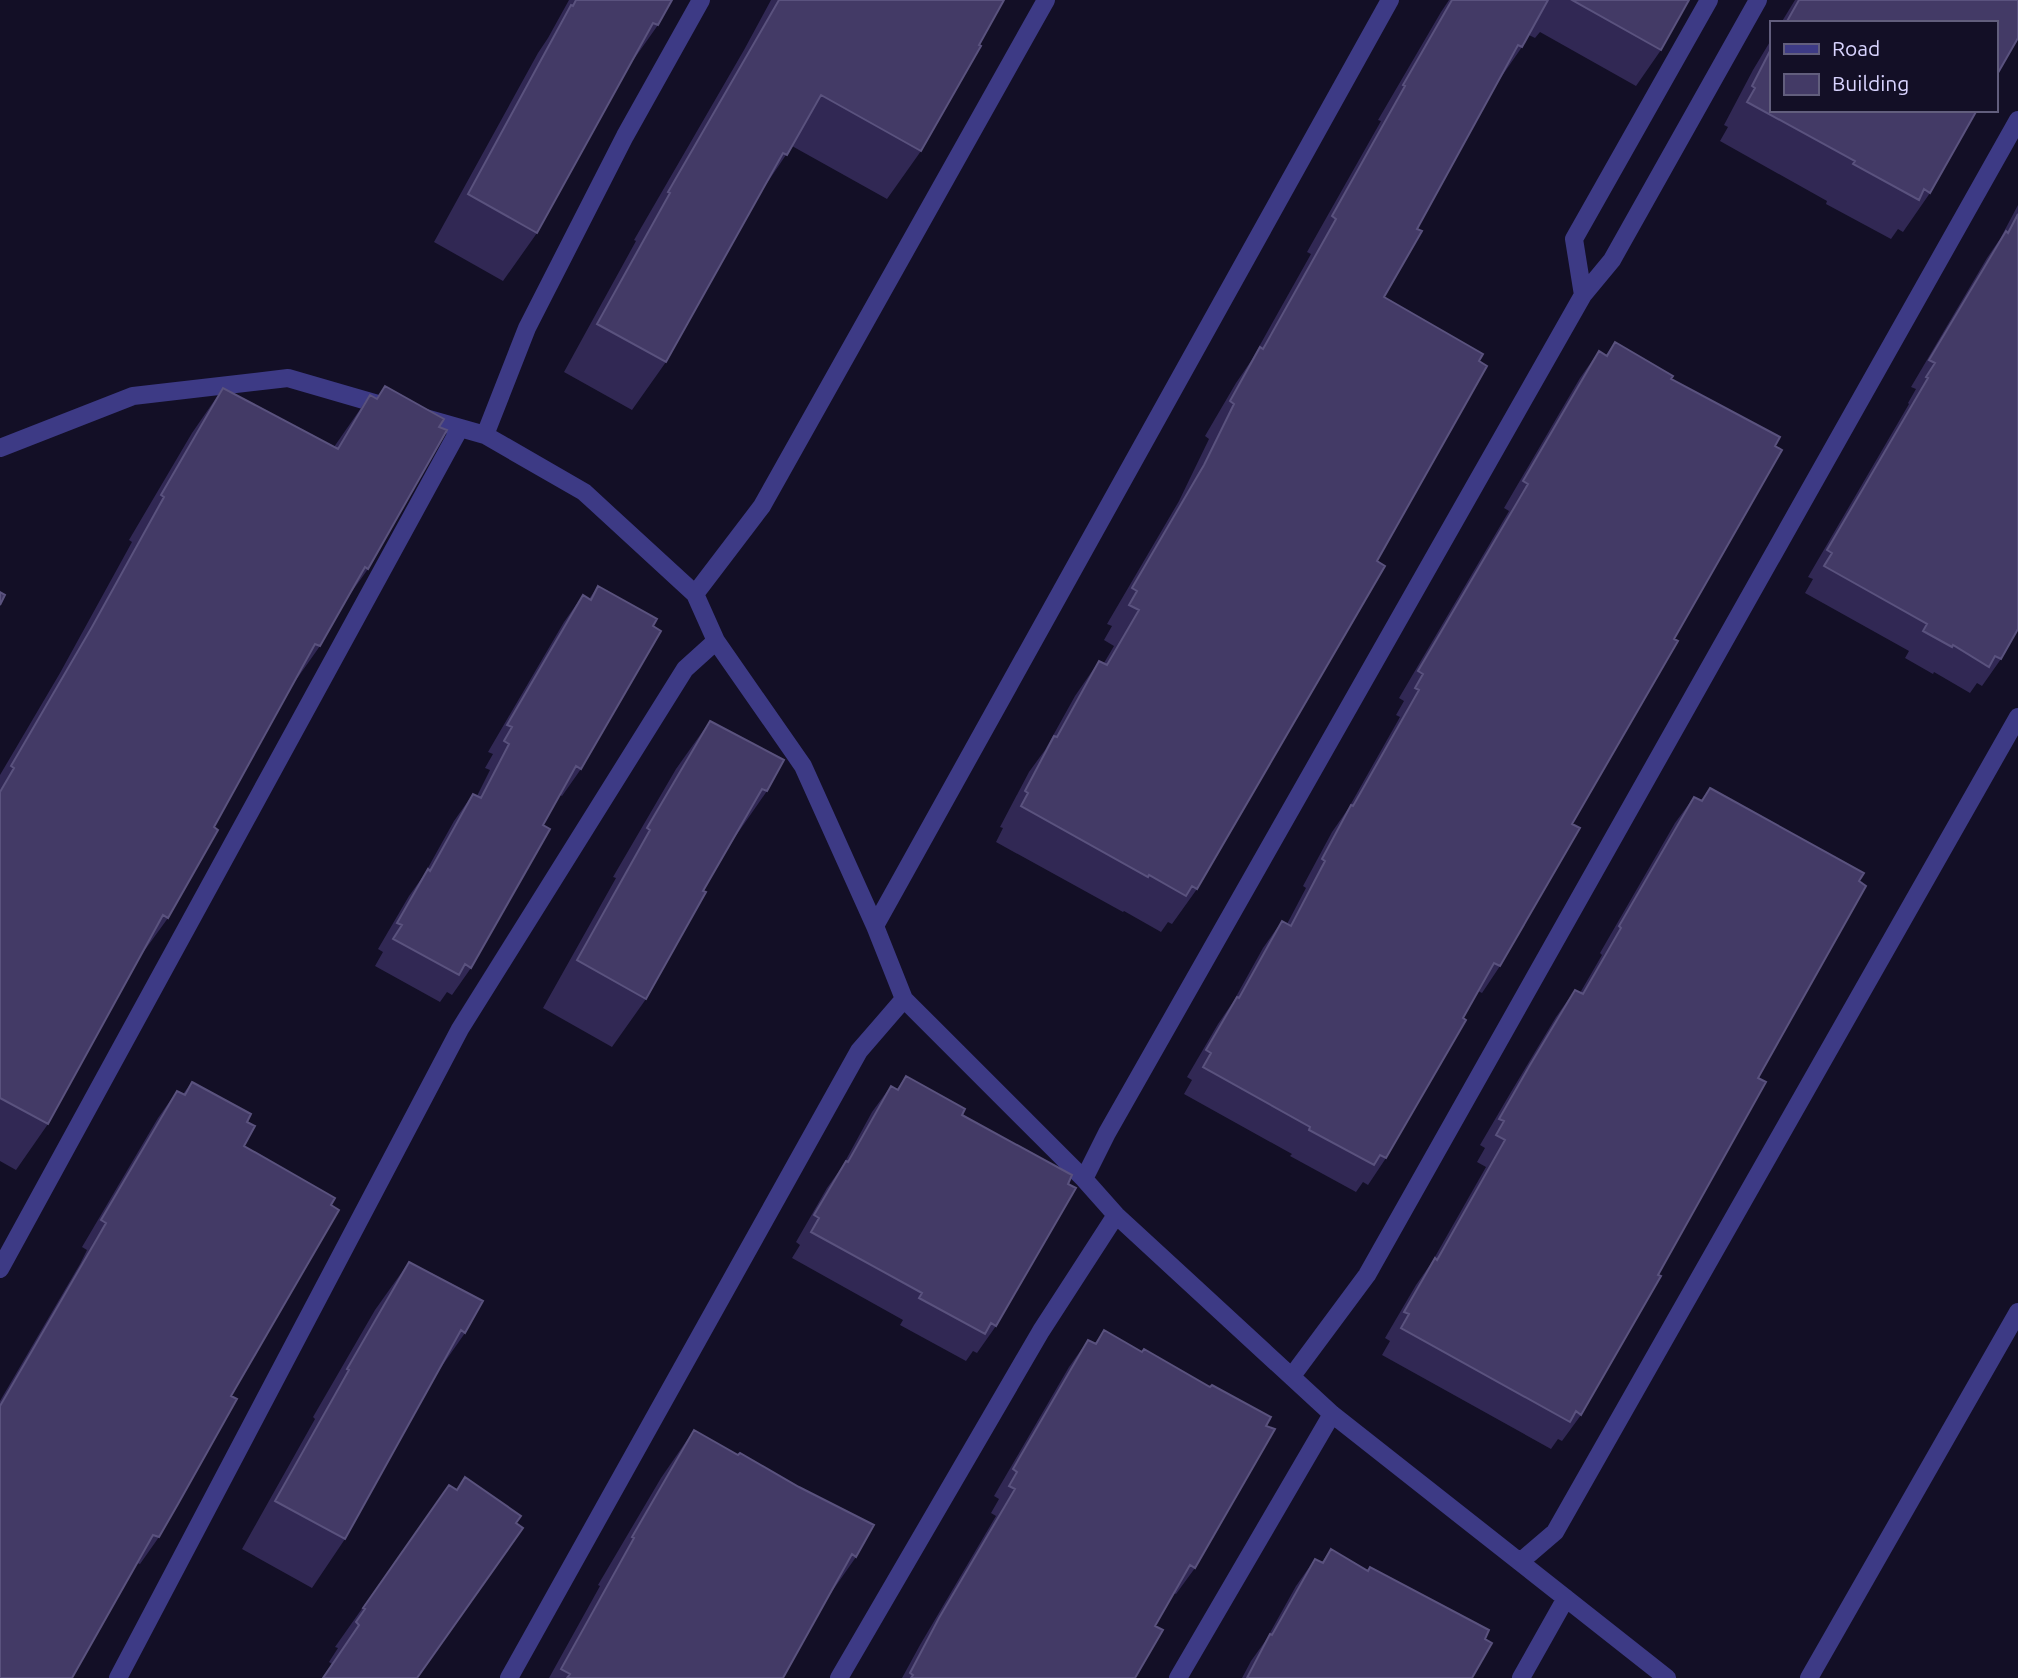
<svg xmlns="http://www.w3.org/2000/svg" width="2018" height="1678" viewBox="0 0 2018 1678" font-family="Ubuntu,sans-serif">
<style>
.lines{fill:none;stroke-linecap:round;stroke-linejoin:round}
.minor{stroke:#3d3a85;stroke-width:18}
.wall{fill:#312854}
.building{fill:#433a66;stroke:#5a527e;stroke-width:2}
</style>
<rect width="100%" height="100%" fill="#130f26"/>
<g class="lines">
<path class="minor" d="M1583,295L1574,239L1709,0
M418,416L485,435L584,492L695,594L716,641L803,766L875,926L904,999L1084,1179L1116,1215L1332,1414L1667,1678
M485,435L527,328L625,136L701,0
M0,448L133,396L288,378L388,407
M695,594L762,506L1046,0
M875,926L1390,0
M1084,1179L1107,1133L1583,295L1612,260L1758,0
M0,1269L460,428
M1292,1376L1367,1275L2018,120
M1520,1562L1555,1532L2018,717
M118,1678L460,1029L685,669L716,641
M509,1678L859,1051L904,999
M839,1678L1041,1331L1116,1215
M1178,1678L1332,1414
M1521,1678L1566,1598
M1809,1678L2018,1312"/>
</g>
<path class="wall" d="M569,0H672L658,25L629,66L537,233L503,281L434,242L538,53L548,38Z
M771,0H1004L921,151L887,199L792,146L763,189L666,362L632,410L564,372L636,241L634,240L744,50Z
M1449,0H1689L1661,50L1636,86L1540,32L1535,38L1529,35L1522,47L1497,83L1417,229L1384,297L1377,561L1197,889L1172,924L1168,922L1161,932L1124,911L1123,912L996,842L1003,828L1000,827L1029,772L1045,750L1075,696L1099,661L1104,663L1114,646L1104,640L1112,626L1107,624L1179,501L1209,439L1205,436L1236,383L1251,361L1311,254L1307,252L1381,121L1378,120L1441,12Z
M1795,0H2018L1995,23H1781Z
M1771,40V110L1930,193L1903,232L1898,229L1891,239L1826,204L1827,201L1720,141L1728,127L1724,125L1753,70Z
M2018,205V629L2001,659L1982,686L1977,683L1970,693L1934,672L1933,674L1905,658L1909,651L1805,593L1813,579L1808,577L1909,404L1908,403L1916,389L1911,387L1987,258L2000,239Z
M1615,342L1671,379L1674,639L1572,824L1500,966L1482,993L1478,991L1386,1158L1368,1185L1363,1182L1356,1192L1290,1156L1292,1154L1184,1094L1192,1080L1187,1077L1218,1024L1233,1002L1263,948L1282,921L1287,924L1306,888L1303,886L1332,832L1348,809L1400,717L1396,715L1404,701L1399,698L1509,511L1504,508L1580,378L1599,351L1606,355Z
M385,386L368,569L345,601L320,646L291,687L214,827L168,918L139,958L48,1124L16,1170L0,1161V775L60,673L132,542L129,540L192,433L223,388L334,447L370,395L376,399Z
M598,586L581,769L562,796L560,795L543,825L471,968L452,995L447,992L440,1002L375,966L383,952L378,949L409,896L424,875L454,821L473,794L477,796L490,770L485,768L493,754L488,752L564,622L583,595L589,599Z
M710,721L767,791L735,837L703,891L646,999L612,1047L543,1008L616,878L613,877L676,769Z
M1710,788L1758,1078L1658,1275L1581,1415L1562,1441L1558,1439L1551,1449L1382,1355L1390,1341L1385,1338L1416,1285L1432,1262L1486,1167L1477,1162L1485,1148L1480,1145L1511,1092L1556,1017L1575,990L1580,993L1602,955L1600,953L1675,823L1694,797L1701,800Z
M906,1076L962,1115L996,1326L977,1353L973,1351L966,1361L900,1325L903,1320L792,1258L800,1245L796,1242L827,1188L842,1167L872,1112L891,1086L897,1089Z
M192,1082L247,1122L244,1146L231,1396L159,1537L140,1564L137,1563L0,1678V1401L80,1264L87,1250L82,1247L158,1118L177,1091L183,1094Z
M409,1262L465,1333L437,1373L345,1539L312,1588L242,1549L315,1419L313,1417L375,1310Z
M1104,1330L1195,1568L1176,1594L1174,1593L1155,1626L1135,1678H902L920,1645L996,1516L991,1513L999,1499L994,1496L1069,1367L1088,1340L1095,1343Z
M694,1430L856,1557L828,1597L783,1678H549L600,1586L598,1585L661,1478Z
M449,1485L516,1523L417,1678H322L332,1664L329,1662L338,1648L335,1647Z
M1331,1549L1485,1639L1472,1678H1242L1251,1661L1266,1640L1296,1586L1315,1559L1322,1562Z"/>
<path class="building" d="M576,0H672L658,25L653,23L537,233L468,194L571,5L573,6Z
M779,0H1004L979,45L981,46L921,151L821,95L787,155L783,153L666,362L597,324L670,193L668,192Z
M1452,0H1548L1522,47L1518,45L1417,229L1422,231L1384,297L1483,354L1479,361L1487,366L1377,561L1385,566L1197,889L1192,886L1186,896L1149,875L1148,877L1021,806L1028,793L1025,791L1054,736L1057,737L1099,661L1107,665L1139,610L1129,605L1137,591L1132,588L1204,465L1234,404L1230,401L1260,347L1263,349L1336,219L1332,216L1405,86L1403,85Z
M1572,0H1689L1661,50Z
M1799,0H2018V38L1995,78V23H1786Z
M1771,49V110H1977L1930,193L1924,189L1919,200L1853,164L1855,161L1747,102L1755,88L1752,86Z
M2018,214V629L2001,659L1995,656L1989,667L1953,645L1952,647L1923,631L1927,624L1824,566L1832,553L1827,550L1928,378L1926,377L1935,363L1929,360L2006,231L2008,233Z
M1615,342L1673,376L1671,379L1780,437L1775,446L1782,450L1674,639L1678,641L1572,824L1580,828L1500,966L1494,963L1463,1018L1466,1020L1386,1158L1380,1155L1374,1165L1309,1130L1310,1127L1203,1067L1211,1053L1206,1050L1237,997L1239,998L1282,921L1291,926L1325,861L1322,859L1351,805L1353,806L1419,690L1415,688L1423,674L1418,671L1528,484L1523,481L1599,351L1607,356Z
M385,386L444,419L439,427L447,430L368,569L365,567L320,646L315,644L214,827L218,830L168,918L163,915L48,1124L0,1098V792L14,768L11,766L92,627L164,497L161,495L223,388L338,449L370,395L377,399Z
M598,586L657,619L653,626L661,631L581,769L576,766L543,825L550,829L471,968L465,964L459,975L393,939L402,925L397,923L428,869L430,871L473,794L481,798L509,744L504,741L512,727L507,725L583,595L591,600Z
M0,592L5,595L0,605Z
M710,721L784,760L767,791L762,789L703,891L706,892L646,999L577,960L650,830L647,828Z
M1710,788L1864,873L1859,881L1866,886L1758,1078L1766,1082L1658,1275L1661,1276L1581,1415L1576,1411L1570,1422L1401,1328L1409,1314L1404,1312L1435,1258L1437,1260L1505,1140L1496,1135L1504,1121L1499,1119L1530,1065L1575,990L1583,994L1621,928L1619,926L1694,797L1702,801Z
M906,1076L965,1109L962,1115L1072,1175L1068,1184L1076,1188L996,1326L991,1323L985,1334L919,1298L922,1293L811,1232L819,1218L814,1215L846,1161L848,1162L891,1086L898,1090Z
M192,1082L251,1114L247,1122L255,1126L244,1146L335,1198L331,1205L339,1210L231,1396L237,1399L178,1504L159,1537L153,1535L72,1678H0V1406L98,1237L106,1223L101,1220L177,1091L185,1095Z
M409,1262L483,1301L465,1333L461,1330L345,1539L275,1501L349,1370L347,1369Z
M1104,1330L1142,1352L1144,1349L1210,1387L1212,1385L1271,1417L1266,1426L1275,1429L1195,1568L1190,1565L1155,1626L1163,1630L1135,1678H911L913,1675L910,1673L939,1618L1015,1489L1009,1486L1017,1472L1013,1469L1088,1340L1096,1344Z
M694,1430L738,1455L740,1453L799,1487L874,1525L856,1557L852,1554L783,1678H567L570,1674L561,1669L634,1538L632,1537Z
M465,1477L521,1516L516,1523L523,1528L417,1678H323L359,1625L356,1622L365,1609L363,1608L449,1485L457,1490Z
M1331,1549L1368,1571L1370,1567L1489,1630L1485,1639L1492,1643L1472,1678H1247L1270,1634L1272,1635L1315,1559L1323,1563Z"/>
<rect x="1770" y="21" width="228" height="91" fill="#130f26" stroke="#625e7d" stroke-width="2"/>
<rect x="1784" y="44" width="35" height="10" fill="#3d3a85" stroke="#625e7d" stroke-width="2"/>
<text x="1832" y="56" font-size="21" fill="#d9d4ff">Road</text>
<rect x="1784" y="74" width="35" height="21" fill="#433a66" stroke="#625e7d" stroke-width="2"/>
<text x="1832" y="91" font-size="21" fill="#d9d4ff">Building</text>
</svg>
